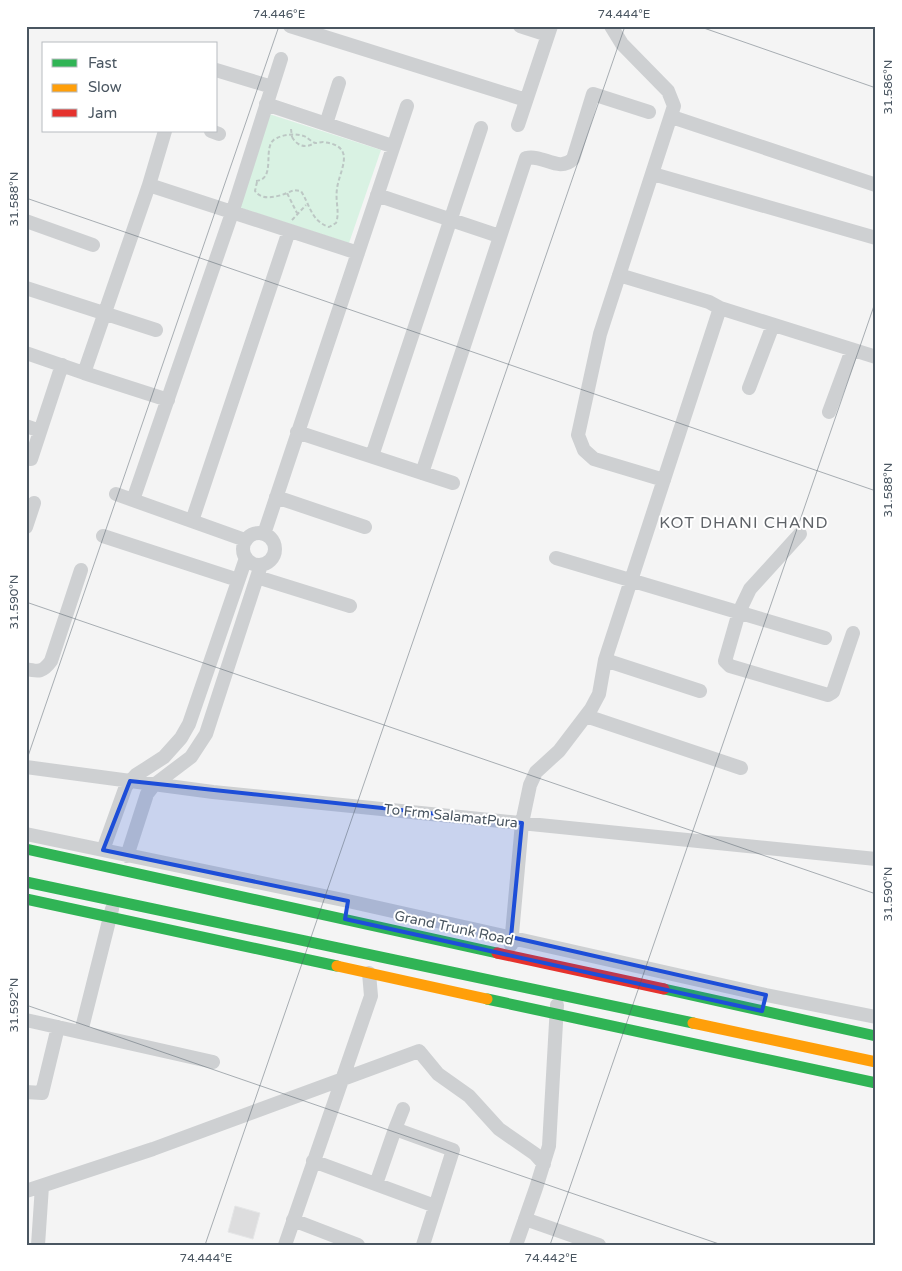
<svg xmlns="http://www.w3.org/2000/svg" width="902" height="1271" viewBox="0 0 902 1271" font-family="'Varela Round',sans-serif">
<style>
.green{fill:#d9f2e3}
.building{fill:#ddddde;stroke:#e5e6e7}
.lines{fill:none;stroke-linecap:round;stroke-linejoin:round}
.path{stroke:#bcc7c4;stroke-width:2;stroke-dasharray:4 2.5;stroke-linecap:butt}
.street{stroke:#ced0d2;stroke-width:14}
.fast{stroke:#30b455;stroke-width:11}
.slow{stroke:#ff9f0a;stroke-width:11}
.jam{stroke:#e5322d;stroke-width:11}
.path-bridge{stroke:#bcc7c4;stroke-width:2;stroke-dasharray:4 2.5;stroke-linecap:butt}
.marked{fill:#1d4ed8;fill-opacity:0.2;stroke:#1d4ed8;stroke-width:4;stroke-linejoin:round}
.ticks{fill:none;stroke:#4a5661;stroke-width:1;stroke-opacity:0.45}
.labels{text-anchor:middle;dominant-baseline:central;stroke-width:4;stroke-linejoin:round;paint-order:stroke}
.street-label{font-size:14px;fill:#4a5661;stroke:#fff}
.quarter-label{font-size:16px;letter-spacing:1px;fill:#5f6368;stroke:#fff}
.neatline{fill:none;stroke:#4a5661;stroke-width:2}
.ticks-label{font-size:12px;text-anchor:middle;fill:#4a5661}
</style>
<rect width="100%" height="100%" fill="#f4f4f4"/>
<path class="green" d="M269,114L381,150L349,243L238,207Z"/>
<path class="building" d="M235,1206L260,1213L253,1239L228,1232Z"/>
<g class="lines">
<path class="path" d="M292,137C298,147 306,148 315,143
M256,181C278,179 260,144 277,138C285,134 298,133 306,137C309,139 313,143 316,143C318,143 321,142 323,142C358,146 339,170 337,189C335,201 340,212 336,223L329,227C311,221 310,205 301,191L294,190L287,193L297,213
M257,182L255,191C262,201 277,197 287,193
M292,220L306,205"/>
<path class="street" d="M290,26L526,100
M520,26L548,35
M611,26L622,44L668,91L674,106L600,334L578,435L584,450L594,459L664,480
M216,70L272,87
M266,104L392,146
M672,117L876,185
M326,124L339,83
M518,125L551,26
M165,131L149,185L358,253
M211,131L219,134
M653,174L876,238
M377,195L499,236
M26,221L93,245
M619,275L709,302L720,308
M26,288L156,330
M26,353L84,373L149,185
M84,373L168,400
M749,388L773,325
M829,412L852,350
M26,426L40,431
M297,432L453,483
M372,456L481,128
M31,459L62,365
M422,473L526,158C543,154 559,173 573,159L593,94L649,112
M116,494L245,540
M276,497L365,527
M133,500L232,213L281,59
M192,521L289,231
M26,527L34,503
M243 549a16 16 0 1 1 32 0a16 16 0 1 1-32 0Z
M264,534L407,106
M800,534L750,589L739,612L725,661L730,666L828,695L833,692L853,633
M103,536L238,580
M556,558L825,638
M257,577L350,606
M605,660L700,691
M26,669C39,672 43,672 51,661L81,570
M586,716L741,768
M26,767L213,792L876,859
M26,834L348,901L766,995L876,1017
M103,850L126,786L136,775L164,757L181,738L189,724L246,558
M127,856L147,794L154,785L191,757L206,734L261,565
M511,945L522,823L530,785L536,772L559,751L591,709L599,694L605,660L720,308L876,357
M26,1020L213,1062
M81,1032L112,909
M26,1092L42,1093L58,1027
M403,1109L395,1129L453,1150L423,1245
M313,1161L435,1206
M376,1184L395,1129
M26,1191L153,1149L419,1051L438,1074L469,1096L499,1129L535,1154L544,1164
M525,1219L599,1245
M293,1220L358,1245
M38,1245L42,1186
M285,1245L371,996L369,973
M516,1245L536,1188L549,1146L557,1005"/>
<path class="fast" d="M26,849L497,953
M26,882L693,1023
M26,899L337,966
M664,989L876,1036
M487,999L876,1083"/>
<path class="slow" d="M337,966L487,999
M693,1023L876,1062"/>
<path class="jam" d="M497,953L664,989"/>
<path class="path-bridge" d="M291,129L292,137"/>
</g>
<path class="marked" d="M130,781L522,823L511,937L766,995L762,1011L345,919L348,901L103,850Z"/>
<path class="ticks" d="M698,26L876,88M26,198L876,491M26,602L876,894M26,762L279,26M26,1005L722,1245M205,1245L625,26M550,1245L876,300"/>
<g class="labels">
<g class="street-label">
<text transform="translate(451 816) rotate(6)">To Frm SalamatPura</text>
<text transform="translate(454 928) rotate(12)">Grand Trunk Road</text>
</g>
<g class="quarter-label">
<text x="744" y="523">KOT DHANI CHAND</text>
</g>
</g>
<rect width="902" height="1271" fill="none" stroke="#ffffff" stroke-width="55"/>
<rect x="42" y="42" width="175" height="90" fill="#ffffff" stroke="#b7bbc0"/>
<rect x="52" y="59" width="25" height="8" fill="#30b455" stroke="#b7bbc0"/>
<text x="88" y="68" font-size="15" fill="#4a5661">Fast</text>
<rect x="52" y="84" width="25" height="8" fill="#ff9f0a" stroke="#b7bbc0"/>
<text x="88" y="92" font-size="15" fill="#4a5661">Slow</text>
<rect x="52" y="109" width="25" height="8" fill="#e5322d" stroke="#b7bbc0"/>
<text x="88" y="118" font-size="15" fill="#4a5661">Jam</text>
<rect x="28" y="28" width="846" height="1216" class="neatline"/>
<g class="ticks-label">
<text x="279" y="18">74.446°E</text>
<text x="624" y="18">74.444°E</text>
<text transform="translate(888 87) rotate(-90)" y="4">31.586°N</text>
<text transform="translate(14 199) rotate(-90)" y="4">31.588°N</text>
<text transform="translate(888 490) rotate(-90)" y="4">31.588°N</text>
<text transform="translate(14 602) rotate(-90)" y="4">31.590°N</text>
<text transform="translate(888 894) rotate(-90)" y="4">31.590°N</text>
<text transform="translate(14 1005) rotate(-90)" y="4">31.592°N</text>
<text x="206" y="1262">74.444°E</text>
<text x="551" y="1262">74.442°E</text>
</g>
</svg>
